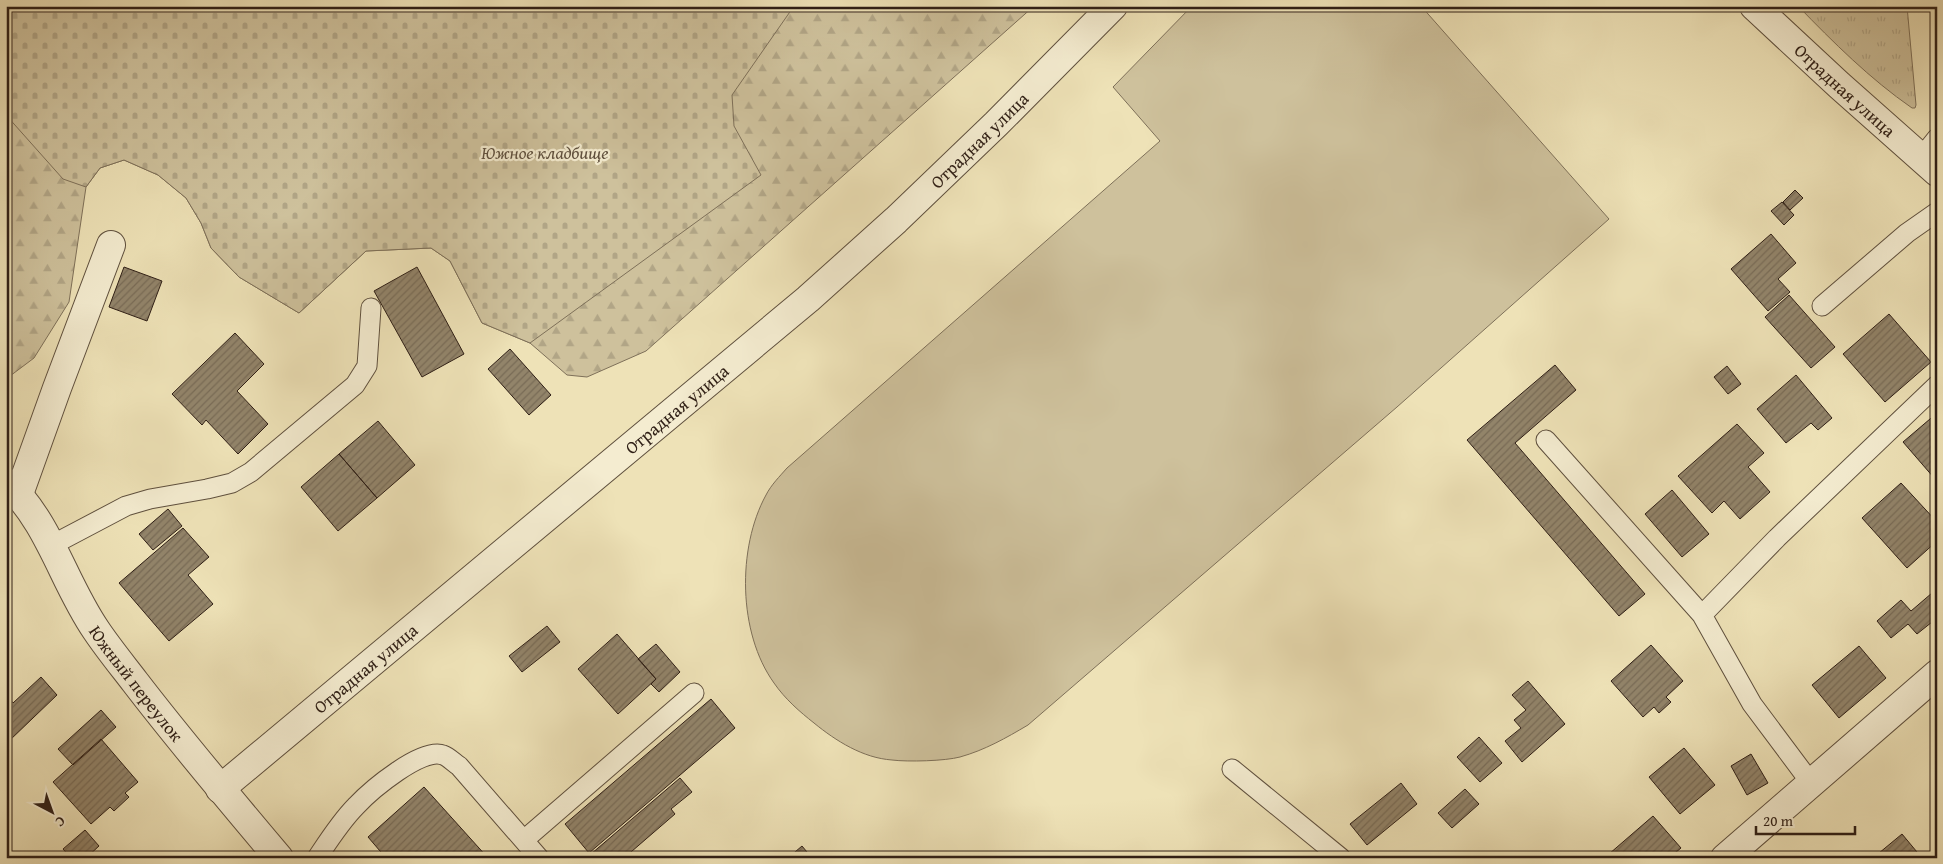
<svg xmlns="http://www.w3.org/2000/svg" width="1943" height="864" viewBox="0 0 1943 864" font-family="'Gentium Book Plus',serif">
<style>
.grass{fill:url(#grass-tufts);stroke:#7e7059}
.forest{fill:url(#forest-firs);stroke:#7e7059}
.cemetery{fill:url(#cemetery-stones);stroke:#7e7059}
.pitch{fill:#cec19c;stroke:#7e7059}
.building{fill:url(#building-hatch);stroke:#2f1f16}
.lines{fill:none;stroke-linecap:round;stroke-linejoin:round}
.service-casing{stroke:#5f503e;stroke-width:21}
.minor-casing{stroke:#5f503e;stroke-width:30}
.service{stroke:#f4ecd0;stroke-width:19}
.minor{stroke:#f4ecd0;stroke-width:28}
.labels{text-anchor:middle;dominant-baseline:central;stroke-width:4.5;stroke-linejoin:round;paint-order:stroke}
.street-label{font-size:18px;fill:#2f1f16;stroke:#f4ecd0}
.park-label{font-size:18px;font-style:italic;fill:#5f503e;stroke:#f4ecd0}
</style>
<defs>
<pattern id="grass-tufts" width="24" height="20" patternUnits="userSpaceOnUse" patternTransform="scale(1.25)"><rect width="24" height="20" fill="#cec19c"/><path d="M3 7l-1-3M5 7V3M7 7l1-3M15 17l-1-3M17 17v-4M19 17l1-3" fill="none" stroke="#b1a586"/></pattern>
<pattern id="forest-firs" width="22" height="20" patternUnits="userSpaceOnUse" patternTransform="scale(1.25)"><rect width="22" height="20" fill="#cec19c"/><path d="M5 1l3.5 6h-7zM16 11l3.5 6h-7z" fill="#b1a586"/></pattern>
<pattern id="cemetery-stones" width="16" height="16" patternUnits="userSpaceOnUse" patternTransform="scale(1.25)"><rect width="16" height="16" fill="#cec19c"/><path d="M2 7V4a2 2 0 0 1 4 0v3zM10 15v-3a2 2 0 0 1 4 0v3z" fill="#b1a586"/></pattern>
<pattern id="building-hatch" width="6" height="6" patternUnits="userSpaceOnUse" patternTransform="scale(1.25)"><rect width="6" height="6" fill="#92846a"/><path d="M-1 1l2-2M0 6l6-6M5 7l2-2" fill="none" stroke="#786b56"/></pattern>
</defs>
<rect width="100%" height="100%" fill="#eee2b7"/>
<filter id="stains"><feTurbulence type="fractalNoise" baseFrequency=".004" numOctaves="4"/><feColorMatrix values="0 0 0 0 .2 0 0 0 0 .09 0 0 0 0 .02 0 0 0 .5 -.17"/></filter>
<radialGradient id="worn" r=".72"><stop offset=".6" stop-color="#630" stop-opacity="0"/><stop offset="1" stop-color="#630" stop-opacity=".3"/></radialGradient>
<path class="grass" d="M1798,6H1907L1916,105L1915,108H1912C1870,79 1833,42 1798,6Z"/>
<path class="forest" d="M6,6H1034L646,351L587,377L567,375L530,343L482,323L450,261L431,248L366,251L299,313L239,277L211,248L201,223L186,198L158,175L124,160L100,168L86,187L69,302L34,358L6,379Z"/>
<path class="cemetery" d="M6,6H794L732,95L734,126L761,175L530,343L482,323L450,261L431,248L366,251L299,313L239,277L211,248L201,223L186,198L158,175L124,160L100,168L86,187L63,179L6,115Z"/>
<path class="pitch" d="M1192,6H1421L1609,219L1397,407L1028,725C1006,738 985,750 960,757C945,761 908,762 892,760C863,758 836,741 814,723C800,712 785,699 774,683C738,633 737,548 766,495C771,485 780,476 787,468L1160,141L1113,87Z"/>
<path class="building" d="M1795,190L1803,198L1790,210L1783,202Z
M1782,202L1794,215L1784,225L1771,211Z
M1771,234L1796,263L1778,279L1790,292L1768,311L1731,269Z
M124,267L162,281L147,321L109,307Z
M417,267L464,354L422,377L374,291Z
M1789,295L1835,347L1811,368L1765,317Z
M1889,314L1931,362L1885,402L1843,354Z
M235,333L264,364L237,391L268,424L238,454L206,420L202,425L172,394Z
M510,349L551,395L529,415L488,369Z
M1555,365L1576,390L1515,443L1645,594L1619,616L1467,440Z
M1727,366L1741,384L1728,394L1714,377Z
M1796,375L1832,418L1818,430L1811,423L1786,443L1757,409Z
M1937,413V478L1935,479L1903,442Z
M378,421L415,465L377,498L339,454Z
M1737,424L1764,453L1748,467L1770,492L1740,519L1724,501L1712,513L1678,476Z
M339,454L377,498L338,531L301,487Z
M1901,483L1937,522V541L1907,568L1862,518Z
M1672,490L1709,534L1682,557L1645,514Z
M168,509L182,526L153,550L139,534Z
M183,528L209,557L188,575L213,604L169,641L119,583Z
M1932,593L1937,598V618L1917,634L1908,624L1891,638L1877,621L1901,600L1911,611Z
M547,626L560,642L522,672L509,656Z
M617,634L656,679L618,714L578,669Z
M656,644L680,672L659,692L651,684L656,679L638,659Z
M1651,645L1683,681L1666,697L1671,702L1659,713L1654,707L1643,717L1611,681Z
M1859,646L1886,678L1839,718L1812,685Z
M41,677L57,695L9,741L6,738V702L10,699L13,703Z
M1528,681L1565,724L1522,762L1505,741L1521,728L1514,720L1526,710L1512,695Z
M711,699L735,728L589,853L565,824Z
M101,710L116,727L73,765L58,749Z
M1479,737L1502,763L1480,782L1457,757Z
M101,739L138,782L125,793L129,797L114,811L110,807L91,824L53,782Z
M1684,748L1715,785L1680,814L1649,777Z
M1751,754L1768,783L1747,795L1731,766Z
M680,778L692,792L671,809L675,814L624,858H595L591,854Z
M1401,783L1417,804L1367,845L1350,824Z
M424,787L488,858H386L368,837Z
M1465,789L1479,804L1452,828L1438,813Z
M1653,816L1681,848L1669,858H1613L1609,854Z
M85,830L99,846L86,858H71L63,849Z
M1902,834L1922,858H1873Z
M802,846L812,858H788Z"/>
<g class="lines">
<defs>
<path id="service" d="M1921,158L1937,138
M1822,306L1907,233L1937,212
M1546,440L1702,615L1752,704L1811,783
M52,545L126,506L150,499L207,489L232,483L251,472L355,385L367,366L371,308
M1702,615L1777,538L1937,385
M1232,769L1341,858
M524,840L694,693
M317,858C329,840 341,821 356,806C371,790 422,747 443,755C449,757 454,763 459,766L539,858"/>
<g id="minor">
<path id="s1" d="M1754,6L1839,85L1937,172"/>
<path id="s2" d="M6,482C50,523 63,582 96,630C108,648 122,665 135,682C181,742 230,800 279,858"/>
<path d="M19,494L57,388L111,245"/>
<path id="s3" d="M220,789L808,299L896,220L996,124L1113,6"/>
<path d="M1725,858L1937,674"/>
</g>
</defs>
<use href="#service" class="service-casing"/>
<use href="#minor" class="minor-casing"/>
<use href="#service" class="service"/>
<use href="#minor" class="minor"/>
</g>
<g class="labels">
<g class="street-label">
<text stroke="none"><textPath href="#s1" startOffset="124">Отрадная улица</textPath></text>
<text stroke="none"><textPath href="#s3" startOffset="999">Отрадная улица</textPath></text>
<text stroke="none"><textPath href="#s3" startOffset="594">Отрадная улица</textPath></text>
<text stroke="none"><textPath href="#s3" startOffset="189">Отрадная улица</textPath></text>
<text stroke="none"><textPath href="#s2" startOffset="241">Южный переулок</textPath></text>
</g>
<g class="park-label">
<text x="545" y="152">Южное кладбище</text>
</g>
</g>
<rect width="1943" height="864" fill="none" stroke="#eee2b7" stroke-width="25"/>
<rect x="8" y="8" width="1928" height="849" fill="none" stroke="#2f1f16" stroke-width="2.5"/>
<rect x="12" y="12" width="1918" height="839" fill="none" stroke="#2f1f16"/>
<g transform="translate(52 812) rotate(139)" stroke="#f4ecd0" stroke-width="4" paint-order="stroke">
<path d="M0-4L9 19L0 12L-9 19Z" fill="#2f1f16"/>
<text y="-8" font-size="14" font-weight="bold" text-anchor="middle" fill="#2f1f16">С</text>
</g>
<path d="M1756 826v8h99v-8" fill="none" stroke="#2f1f16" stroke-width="2.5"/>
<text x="1763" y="826" font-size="15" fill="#2f1f16" stroke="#f4ecd0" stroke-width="4" paint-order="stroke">20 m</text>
<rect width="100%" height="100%" filter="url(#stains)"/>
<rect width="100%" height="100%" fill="url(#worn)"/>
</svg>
